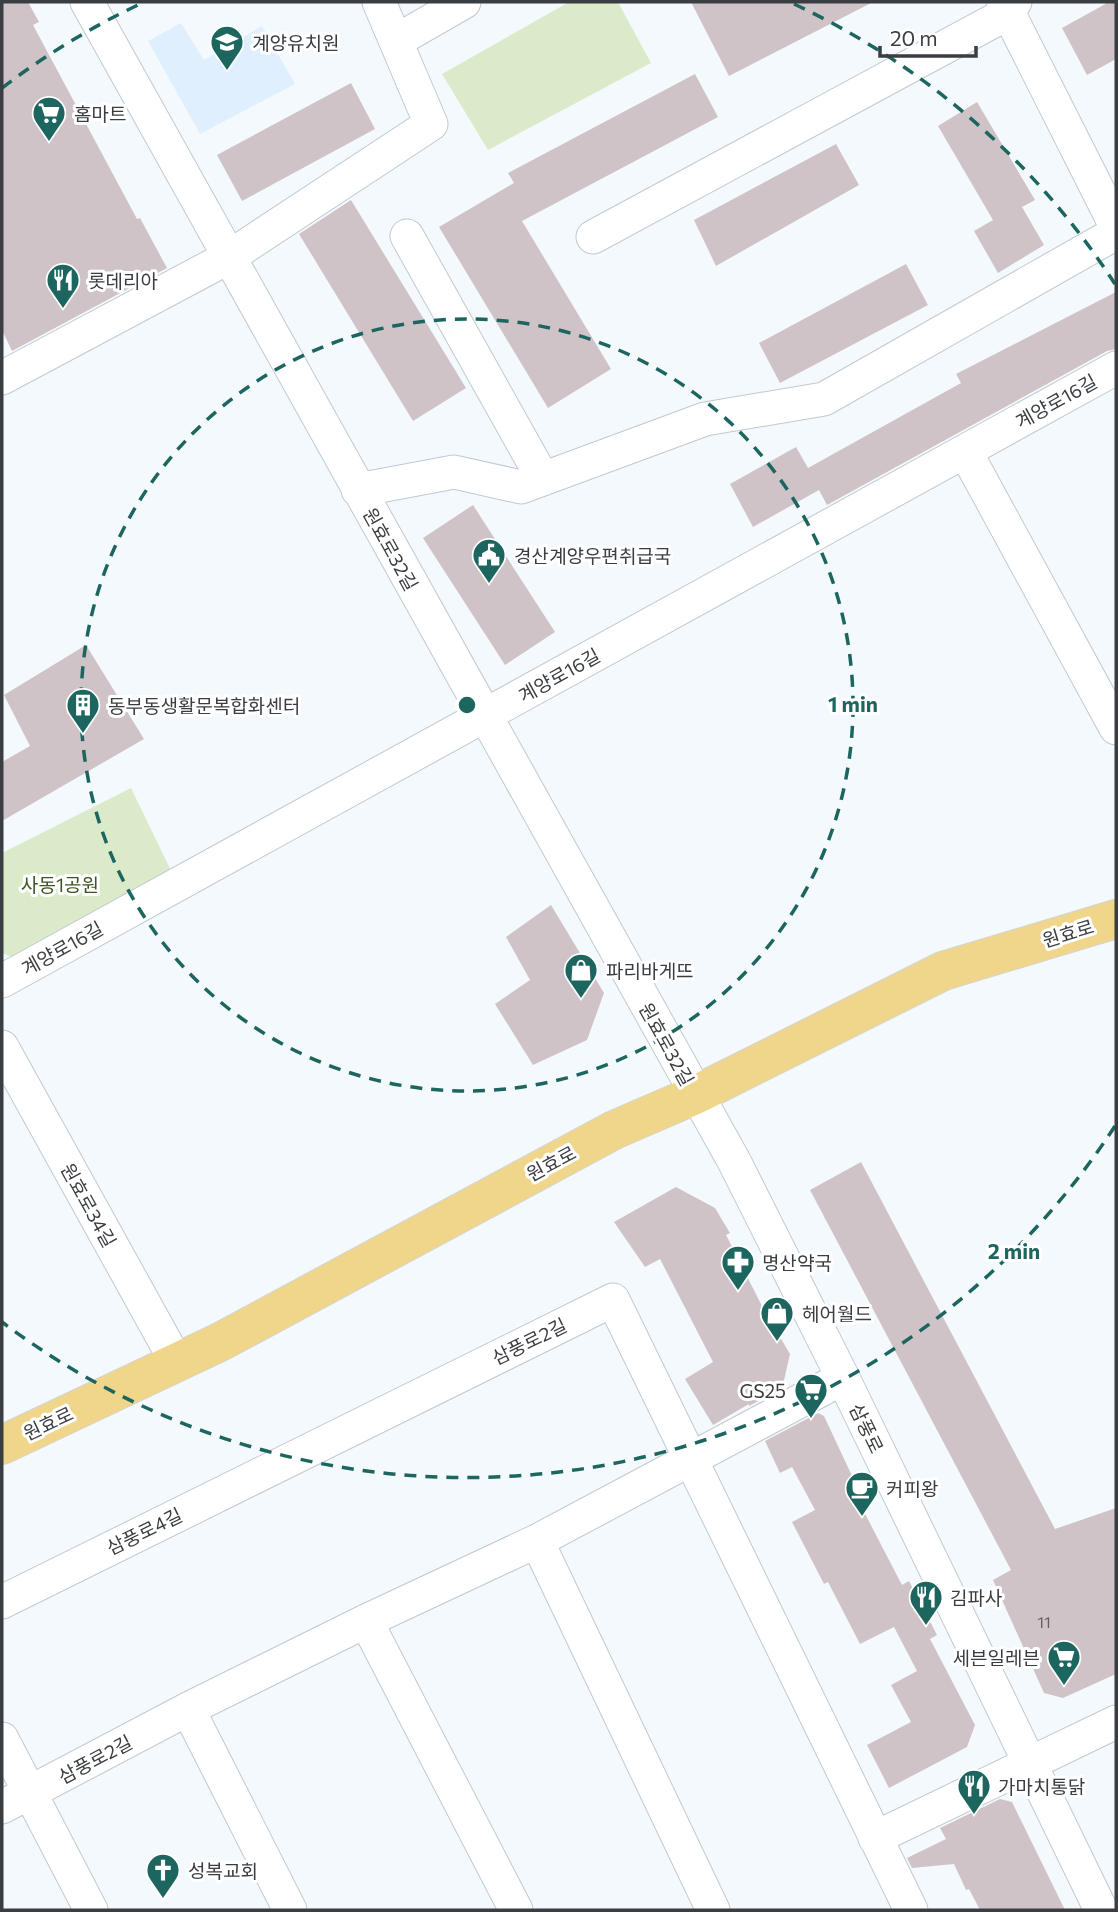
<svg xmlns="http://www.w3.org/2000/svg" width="1118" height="1912" viewBox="0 0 1118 1912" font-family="Commissioner,'Noto Sans KR',sans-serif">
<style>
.built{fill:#e0effd}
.green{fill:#dbebca}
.building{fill:#d0c3c7}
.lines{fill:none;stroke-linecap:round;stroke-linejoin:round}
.minor-casing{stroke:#c0c9d1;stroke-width:35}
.major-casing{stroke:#d4d4d5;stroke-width:40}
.minor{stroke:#fff;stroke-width:33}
.major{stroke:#efd68b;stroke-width:38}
.ring{fill:none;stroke:#1c665f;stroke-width:3.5;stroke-dasharray:12 9}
.labels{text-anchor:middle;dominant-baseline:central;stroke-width:6;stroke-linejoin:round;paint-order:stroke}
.number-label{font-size:16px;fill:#605e62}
.poi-label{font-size:19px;fill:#3a3d41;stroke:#fff;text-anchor:start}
.street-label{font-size:19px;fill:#3a3d41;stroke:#fff}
.park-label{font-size:19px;fill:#3e5323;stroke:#fff}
.centre{fill:#1c665f;stroke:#fff;stroke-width:3.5}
.ring-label{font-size:21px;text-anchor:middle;font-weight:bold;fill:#1c665f;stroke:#fff;stroke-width:6;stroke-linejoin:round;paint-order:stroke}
</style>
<rect width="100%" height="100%" fill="#f4f9fe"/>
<path class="built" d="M181,23L204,60L262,26L295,84L200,134L148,41Z"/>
<path class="green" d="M569,2H618L651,63L488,150L442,74Z
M131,788L177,883L17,959L2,953V853Z"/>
<path class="building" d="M2,2H28L39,22L33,25L137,219L140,218L167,268L12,351L2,330Z
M691,2H873L729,76Z
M1109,2H1116V59L1087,75L1062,28Z
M695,74L718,117L522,221L611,369L548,408L439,227L514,183L508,173Z
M351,83L375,129L242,201L217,155Z
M977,102L1035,200L1022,207L1044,245L998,273L974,231L993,220L938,126Z
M836,144L859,185L716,266L694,220Z
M351,200L466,388L413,421L299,234Z
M906,264L928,305L780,383L759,343Z
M1116,292V349L1107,351L827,505L819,490L753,527L730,484L796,447L808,468L961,383L956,374Z
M473,505L555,632L505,665L423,538Z
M86,645L144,739L2,821V762L30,746L4,695Z
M551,905L604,993L587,1040L533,1065L495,1004L530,980L506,937Z
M861,1162L1055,1529L1116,1508V1674L1063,1698L1044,1693L993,1580L1011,1570L810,1190Z
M676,1187L715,1208L730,1233L726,1235L763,1308L790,1354L782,1389L749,1406V1404L713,1425L685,1379L713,1362L660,1259L645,1267L614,1222Z
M818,1413L824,1416L853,1478L848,1481L902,1585L909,1581L937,1635L930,1639L975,1725L967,1747L889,1788L867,1745L911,1722L891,1685L917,1671L894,1627L860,1644L828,1582L824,1584L792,1522L815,1510L792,1467L780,1473L765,1441Z
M1000,1799L1012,1802L1065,1910H980L969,1889L966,1890L954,1864L912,1868L907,1858L946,1839L940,1828Z"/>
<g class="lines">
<defs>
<path id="minor" d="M87,2L734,1161L843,1378L1101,1910
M1003,2L1116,226
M396,41L464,2
M407,236L543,479
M593,237L1008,13L1015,2
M2,378L229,257L431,124L379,2
M965,451L1116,728
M358,490L454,472L521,487L705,419L824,399L1116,233
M2,981L1116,368
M2,1047L177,1363
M537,1541L713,1910
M2,1602L613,1300L911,1910
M366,1621L516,1910
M188,1709L290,1910
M2,1739L91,1910
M2,1807L188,1709L366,1621L537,1541L843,1378
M875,1838L1116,1722"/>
<path id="major" d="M2,1445L220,1342L614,1130L695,1095L943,971L1116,919"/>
</defs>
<use href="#minor" class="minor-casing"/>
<use href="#major" class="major-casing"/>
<use href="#minor" class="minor"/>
<use href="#major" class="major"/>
</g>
<g class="ring">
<circle cx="467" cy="705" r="386"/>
<path d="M1115 1126A773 773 0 0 1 2 1322M2 88A773 773 0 0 1 140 4M794 4A773 773 0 0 1 1115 284"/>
</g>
<defs>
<symbol id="school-pin" viewBox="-11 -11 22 30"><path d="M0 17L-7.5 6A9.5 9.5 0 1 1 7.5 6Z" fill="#1c665f" stroke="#fff"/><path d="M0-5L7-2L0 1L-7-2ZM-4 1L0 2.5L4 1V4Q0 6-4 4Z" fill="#fff"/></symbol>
<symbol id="supermarket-pin" viewBox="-11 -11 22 30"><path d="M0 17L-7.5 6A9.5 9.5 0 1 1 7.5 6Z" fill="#1c665f" stroke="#fff"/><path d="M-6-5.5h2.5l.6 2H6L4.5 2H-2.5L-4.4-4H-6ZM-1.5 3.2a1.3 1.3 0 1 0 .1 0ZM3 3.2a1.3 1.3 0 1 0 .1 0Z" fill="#fff"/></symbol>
<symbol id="restaurant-pin" viewBox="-11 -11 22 30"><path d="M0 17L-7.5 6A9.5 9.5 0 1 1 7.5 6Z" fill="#1c665f" stroke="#fff"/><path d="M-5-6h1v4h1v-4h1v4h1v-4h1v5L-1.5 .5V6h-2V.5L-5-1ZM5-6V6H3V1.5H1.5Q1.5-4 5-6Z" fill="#fff"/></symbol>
<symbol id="civic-pin" viewBox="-11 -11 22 30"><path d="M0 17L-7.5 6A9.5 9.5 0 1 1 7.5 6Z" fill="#1c665f" stroke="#fff"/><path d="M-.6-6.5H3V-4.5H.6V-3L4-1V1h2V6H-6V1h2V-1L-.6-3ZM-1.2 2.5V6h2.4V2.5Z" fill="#fff"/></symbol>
<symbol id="building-pin" viewBox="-11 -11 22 30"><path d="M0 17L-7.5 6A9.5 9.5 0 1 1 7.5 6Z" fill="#1c665f" stroke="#fff"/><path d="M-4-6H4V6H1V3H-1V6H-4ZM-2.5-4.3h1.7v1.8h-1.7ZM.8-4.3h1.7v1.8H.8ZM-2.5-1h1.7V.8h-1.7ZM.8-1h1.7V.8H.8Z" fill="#fff"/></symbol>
<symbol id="shop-pin" viewBox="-11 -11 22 30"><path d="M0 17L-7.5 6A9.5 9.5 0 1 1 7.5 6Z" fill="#1c665f" stroke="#fff"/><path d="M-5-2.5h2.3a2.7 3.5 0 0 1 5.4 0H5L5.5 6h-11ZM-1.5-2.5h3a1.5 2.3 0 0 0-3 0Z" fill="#fff"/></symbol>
<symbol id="pharmacy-pin" viewBox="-11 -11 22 30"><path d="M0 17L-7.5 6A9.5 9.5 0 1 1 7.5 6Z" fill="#1c665f" stroke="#fff"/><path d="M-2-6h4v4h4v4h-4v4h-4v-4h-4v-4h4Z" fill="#fff"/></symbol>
<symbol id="cafe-pin" viewBox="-11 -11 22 30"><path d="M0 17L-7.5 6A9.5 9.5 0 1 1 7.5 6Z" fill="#1c665f" stroke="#fff"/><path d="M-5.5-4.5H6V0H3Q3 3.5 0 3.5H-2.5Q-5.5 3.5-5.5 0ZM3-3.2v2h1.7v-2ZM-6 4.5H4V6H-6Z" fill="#fff"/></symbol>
<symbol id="church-pin" viewBox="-11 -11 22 30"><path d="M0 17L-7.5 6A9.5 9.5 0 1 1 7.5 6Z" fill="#1c665f" stroke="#fff"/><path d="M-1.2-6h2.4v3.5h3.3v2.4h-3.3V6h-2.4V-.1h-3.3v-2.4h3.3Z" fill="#fff"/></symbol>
</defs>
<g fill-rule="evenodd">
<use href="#school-pin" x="208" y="23" width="38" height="52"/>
<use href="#supermarket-pin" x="30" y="94" width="38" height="52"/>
<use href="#restaurant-pin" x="44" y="261" width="38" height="52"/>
<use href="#civic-pin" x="470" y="536" width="38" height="52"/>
<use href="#building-pin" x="64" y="686" width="38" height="52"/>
<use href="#shop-pin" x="562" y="951" width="38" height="52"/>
<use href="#pharmacy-pin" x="719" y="1243" width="38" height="52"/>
<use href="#shop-pin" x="758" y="1294" width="38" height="52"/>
<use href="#supermarket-pin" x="792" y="1371" width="38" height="52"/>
<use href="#cafe-pin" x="843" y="1469" width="38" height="52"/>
<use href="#restaurant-pin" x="907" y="1578" width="38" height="52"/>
<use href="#supermarket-pin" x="1045" y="1638" width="38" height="52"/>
<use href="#restaurant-pin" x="955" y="1767" width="38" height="52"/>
<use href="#church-pin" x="144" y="1851" width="38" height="52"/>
</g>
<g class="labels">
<g class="number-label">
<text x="1044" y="1621">11</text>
</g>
<g class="poi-label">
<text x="252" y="42">계양유치원</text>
<text x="74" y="113">홈마트</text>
<text x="88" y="280">롯데리아</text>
<text x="514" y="555">경산계양우편취급국</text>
<text x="108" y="705">동부동생활문복합화센터</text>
<text x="606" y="970">파리바게뜨</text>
<text x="762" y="1262">명산약국</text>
<text x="802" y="1313">헤어월드</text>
<text x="786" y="1390" text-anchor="end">GS25</text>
<text x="886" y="1488">커피왕</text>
<text x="950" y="1597">김파사</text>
<text x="1040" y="1657" text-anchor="end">세븐일레븐</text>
<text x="998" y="1786">가마치통닭</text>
<text x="188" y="1870">성복교회</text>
</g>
<g class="street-label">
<text transform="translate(1056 401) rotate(-29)">계양로16길</text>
<text transform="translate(391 549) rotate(61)">원효로32길</text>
<text transform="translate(559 675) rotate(-29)">계양로16길</text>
<text transform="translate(1068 933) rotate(-17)">원효로</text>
<text transform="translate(62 948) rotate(-29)">계양로16길</text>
<text transform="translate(667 1044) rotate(61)">원효로32길</text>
<text transform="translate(551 1163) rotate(-28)">원효로</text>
<text transform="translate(89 1205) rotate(61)">원효로34길</text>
<text transform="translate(529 1341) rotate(-26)">삼풍로2길</text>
<text transform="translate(48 1423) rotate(-25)">원효로</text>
<text transform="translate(867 1428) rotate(64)">삼풍로</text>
<text transform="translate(144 1531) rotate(-26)">삼풍로4길</text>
<text transform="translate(95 1759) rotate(-28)">삼풍로2길</text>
</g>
<g class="park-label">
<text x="60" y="884">사동1공원</text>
</g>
</g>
<circle cx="467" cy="705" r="10" class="centre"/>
<g class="ring-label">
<text x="853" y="712">1 min</text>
<text x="1014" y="1259">2 min</text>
</g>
<rect width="1118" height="1912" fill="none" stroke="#3a3d41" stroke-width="7"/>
<path d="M880 46v10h96v-10" fill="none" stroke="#3a3d41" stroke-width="3.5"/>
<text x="890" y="46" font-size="21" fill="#3a3d41" stroke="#ffffff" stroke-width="5" paint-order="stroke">20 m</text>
</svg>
